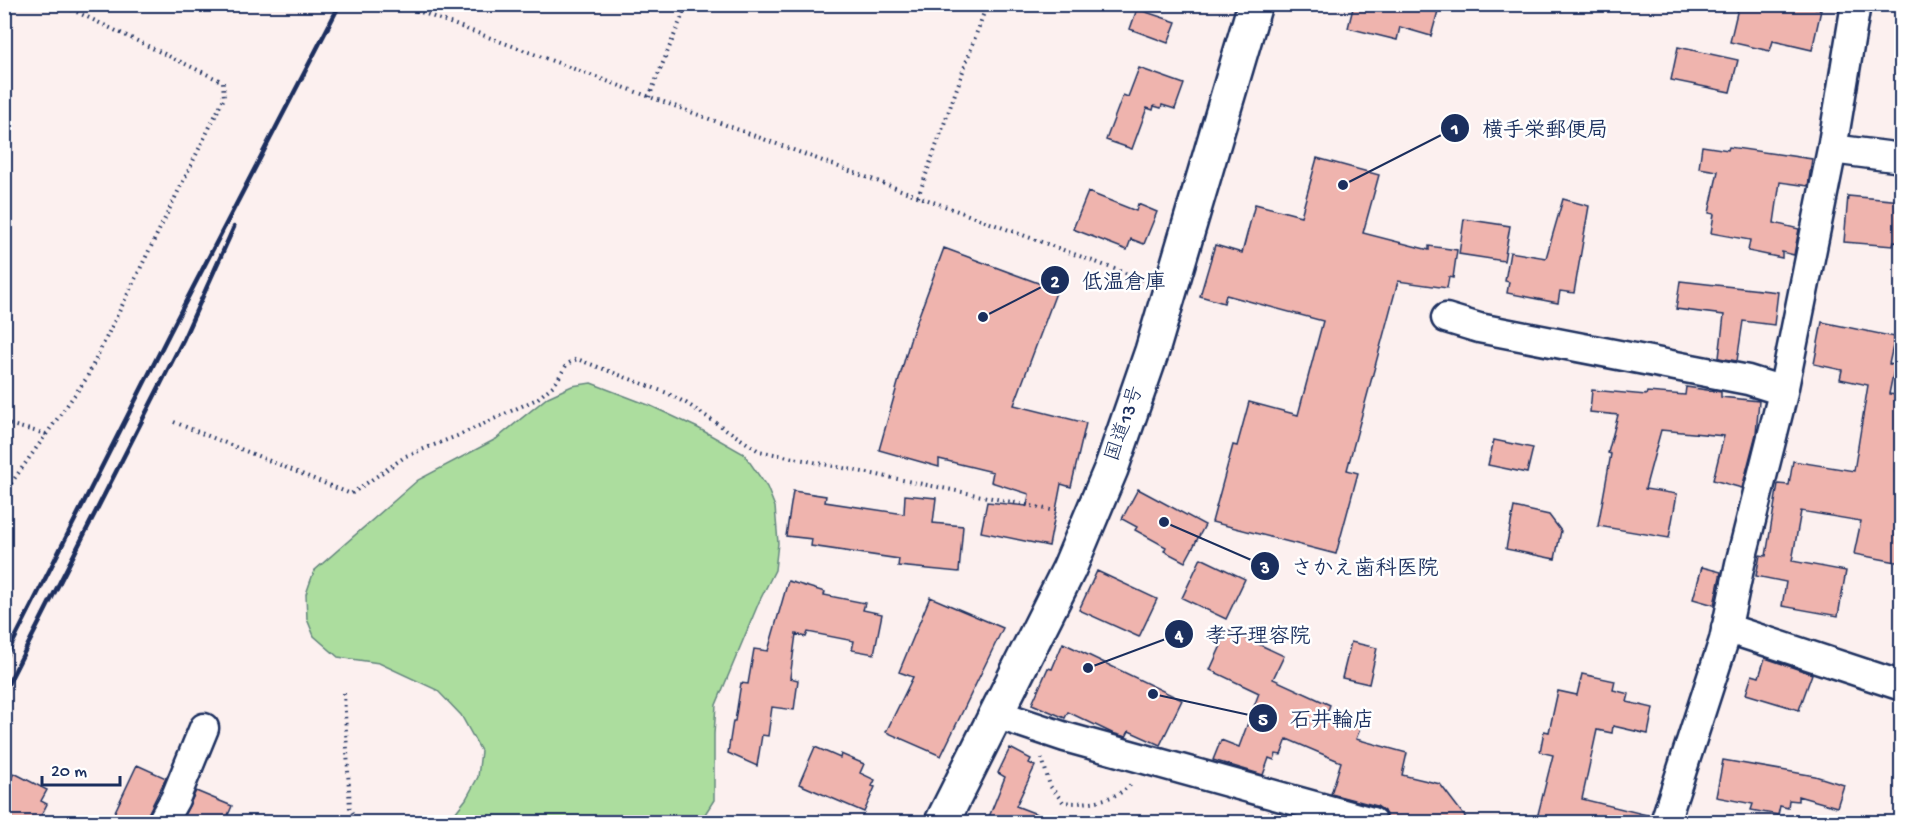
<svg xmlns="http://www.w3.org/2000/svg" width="1906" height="827" viewBox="0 0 1906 827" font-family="'Gochi Hand','Klee One',sans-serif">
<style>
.green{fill:#acdd9e;stroke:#64867e;stroke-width:1.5}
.building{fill:#efb4ae;stroke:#1b2f5e;stroke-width:1.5}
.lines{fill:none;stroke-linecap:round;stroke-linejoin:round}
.street-casing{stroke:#1b2f5e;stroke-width:33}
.highway-casing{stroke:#1b2f5e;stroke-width:38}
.path{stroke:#1b2f5e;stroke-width:4;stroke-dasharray:1.5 4.5;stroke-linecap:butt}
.street{stroke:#fff;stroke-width:28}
.highway{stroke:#fff;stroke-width:33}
.rail{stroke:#1b2f5e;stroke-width:4.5}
.labels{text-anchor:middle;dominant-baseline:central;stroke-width:5;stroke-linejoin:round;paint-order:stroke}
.street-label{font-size:20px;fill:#1b2f5e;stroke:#fff}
.leader{fill:none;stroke:#1b2f5e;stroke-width:2}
.callout-dot{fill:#1b2f5e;stroke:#fff;stroke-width:2}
.mark-label{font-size:18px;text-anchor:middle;font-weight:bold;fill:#fff}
.callout-label{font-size:21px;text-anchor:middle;font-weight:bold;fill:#1b2f5e;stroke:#fff;stroke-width:5;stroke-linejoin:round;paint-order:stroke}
</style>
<rect width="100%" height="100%" fill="#fcf0ef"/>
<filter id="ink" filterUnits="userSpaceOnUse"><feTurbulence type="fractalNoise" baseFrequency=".0167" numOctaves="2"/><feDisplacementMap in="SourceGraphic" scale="12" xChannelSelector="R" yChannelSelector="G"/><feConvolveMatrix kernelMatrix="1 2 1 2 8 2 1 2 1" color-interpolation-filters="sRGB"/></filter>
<g filter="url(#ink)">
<path class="green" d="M591,383L651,406L698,428L744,454L767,487L775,507L778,543L775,570L759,602L716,705L714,734V800L700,822H448L466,799L478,777L481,751L461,715L437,690L379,663L338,657L314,636L307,619L306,594L314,571L418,480L496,439L548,397L572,386Z"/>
<path class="building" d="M1354,4H1440L1431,36L1400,27L1397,40L1348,28Z
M1739,4H1798L1821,10L1812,50L1773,41L1770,51L1730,42Z
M1137,9L1176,22L1168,43L1130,29Z
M1678,47L1738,60L1730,92L1671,80Z
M1139,68L1184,84L1175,109L1162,105L1161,108L1154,106L1153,110L1147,108L1132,149L1106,140L1123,95L1128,97Z
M1702,146L1728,150L1729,147L1812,159L1808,186L1780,182L1774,223L1799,229L1794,255L1782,252V258L1748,251L1750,240L1711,233L1714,214L1709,213L1718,171L1699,168Z
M1317,158L1379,175L1363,233L1429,250V246L1457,250L1453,278L1449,277L1447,288L1398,281L1347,470L1358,473L1336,554L1212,522L1233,445L1237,446L1249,402L1298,415L1323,321L1226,295L1224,303L1200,296L1215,245L1242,253L1255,204L1301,216Z
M1088,192L1136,211L1138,204L1157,212L1144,244L1131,239L1127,250L1073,229Z
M1848,196L1902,201V243L1894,242L1893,246L1844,242Z
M1563,199L1589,206L1574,293L1560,291L1558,303L1507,293L1509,282L1505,281L1510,252L1546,258Z
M1464,219L1510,226L1504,261L1459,254Z
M944,248L1057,290L1014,405L1086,423L1071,487L1061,484L1049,546L981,532L987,502L1027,506L1029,494L991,482L993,472L939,459V467L879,450L911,337Z
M1680,281L1778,292L1774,325L1743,321L1737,361L1719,358L1724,315L1676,309Z
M1822,322L1895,337L1889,364L1895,365L1889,394L1902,396V427L1895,472L1902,473V563L1854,554L1861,521L1801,511L1792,561L1846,571L1838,616L1782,606L1786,582L1756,576L1760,555L1766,556L1778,484L1789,485L1793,461L1854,471L1868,385L1840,379L1842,370L1814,364Z
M1686,387L1721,392V397L1759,401L1756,434L1742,488L1713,480L1724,436L1661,430L1645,489L1677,494L1669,538L1598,526L1611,454L1608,453L1618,415L1590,412L1592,390L1646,395L1647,392L1685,395Z
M1494,440L1533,448L1527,473L1488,465Z
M1138,489L1205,525L1185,562L1164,551L1166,547L1135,530L1137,527L1122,519Z
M793,491L826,496L825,502L904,514L905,495L936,498L933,523L963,526L959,572L898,566L899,559L811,546L812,539L786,536Z
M1514,507L1549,515L1561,531L1555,559L1506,549Z
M1201,558L1245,579L1226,619L1182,598Z
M1702,567L1721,572L1714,605L1693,599Z
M1097,571L1157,599L1139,637L1079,610Z
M788,581L825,592L824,595L865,603L863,610L882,614L874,654L852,650L854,641L808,632L806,637L796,634L790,678L798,680L794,710L772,707L768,736L762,735L757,766L728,753L733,721H735L741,683L748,684L754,649L768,651Z
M930,597L1003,628L941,756L886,732L913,677L899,672Z
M1228,630L1284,656L1273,679L1330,705L1327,713L1361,727L1356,739L1407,753L1402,775L1440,784L1469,822H1388L1384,811L1377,806L1331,794L1341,762L1287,739L1281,755L1276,754L1274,760L1269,758L1263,775L1213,760L1221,740L1239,747L1259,693L1210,670Z
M1351,642L1377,648L1369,684L1342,678Z
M1063,643L1182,700L1160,745L1129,731L1126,737L1112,733L1068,712L1065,718L1032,704L1048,668L1052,669Z
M1765,658L1812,674L1799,710L1746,694L1752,675L1759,677Z
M1582,674L1615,681L1613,690L1629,694L1627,702L1653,708L1648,734L1613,726L1612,733L1597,730L1582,799L1647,815L1646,822H1536L1553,755L1540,752L1544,731L1549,732L1558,691L1577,695Z
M815,747L840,758L841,754L864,764L860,773L875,780L872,786L875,787L864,812L799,784Z
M1010,748L1031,759L1029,763L1035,766L1016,806L1055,821V822H987L1005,777L998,773Z
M1723,760L1815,776L1844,785L1837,807L1798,796V801L1789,800L1788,808L1780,806L1778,815L1751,810L1753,804L1716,797Z
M137,765L166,778L148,814L146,822H110Z
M14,773L47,790L41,801L47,804L38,822H4V812L12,797L4,792Z
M196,791L232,806L225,822H181Z"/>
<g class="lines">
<defs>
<path id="street" d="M1832,149L1902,158
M1446,318L1479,328L1748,380L1783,391
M1726,628L1902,686
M996,714L1065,737L1372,822
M162,822L175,799L204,728
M1665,822L1724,640L1740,564L1782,397L1832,149L1856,4"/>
<path id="highway" d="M942,822L1069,569L1111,469L1152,351L1255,4"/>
</defs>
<use href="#street" class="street-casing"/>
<use href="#highway" class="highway-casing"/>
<path class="path" d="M399,4L1144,280
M649,97L687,4
M918,197L987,4
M174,422L351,494L406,456L457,436L537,399L555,384L567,364L577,359L667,393L686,403L759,451L1061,512
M4,423L46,434
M4,493L86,379L224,98L223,82L60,4
M344,693L350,809L358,822
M1042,758L1050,786L1063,802C1084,805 1117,801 1132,783"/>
<use href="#street" class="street"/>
<use href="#highway" class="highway"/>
<path class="rail" d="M4,660L170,332L340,4
M4,692L183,340L234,227"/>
</g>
</g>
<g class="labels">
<g class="street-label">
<text transform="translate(1126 424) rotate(-71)">国道13号</text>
</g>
</g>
<path class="leader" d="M1343 185L1455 128M983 317L1055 280M1164 522L1265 566M1088 668L1179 634M1153 694L1263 718"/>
<g class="callout-dot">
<circle cx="1343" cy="185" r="6"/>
<circle cx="983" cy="317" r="6"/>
<circle cx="1164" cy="522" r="6"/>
<circle cx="1088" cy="668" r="6"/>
<circle cx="1153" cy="694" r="6"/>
<circle cx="1455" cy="128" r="15"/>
<circle cx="1055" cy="280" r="15"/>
<circle cx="1265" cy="566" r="15"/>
<circle cx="1179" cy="634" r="15"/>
<circle cx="1263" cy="718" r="15"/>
</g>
<g class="mark-label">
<text x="1455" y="134">1</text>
<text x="1055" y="287">2</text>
<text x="1265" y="573">3</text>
<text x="1179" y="641">4</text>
<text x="1263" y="725">5</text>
</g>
<g class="callout-label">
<text x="1545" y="136">横手栄郵便局</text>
<text x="1124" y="288">低温倉庫</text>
<text x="1365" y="574">さかえ歯科医院</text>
<text x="1258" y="642">孝子理容院</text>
<text x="1332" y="726">石井輪店</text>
</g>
<rect width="1906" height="827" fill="none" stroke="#fff" stroke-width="24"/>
<rect x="12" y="12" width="1882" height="803" fill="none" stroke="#1b2f5e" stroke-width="2" filter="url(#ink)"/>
<path d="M42 776v9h78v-9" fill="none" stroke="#1b2f5e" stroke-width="3"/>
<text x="51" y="776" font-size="18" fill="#1b2f5e" stroke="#ffffff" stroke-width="4.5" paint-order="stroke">20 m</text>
</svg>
